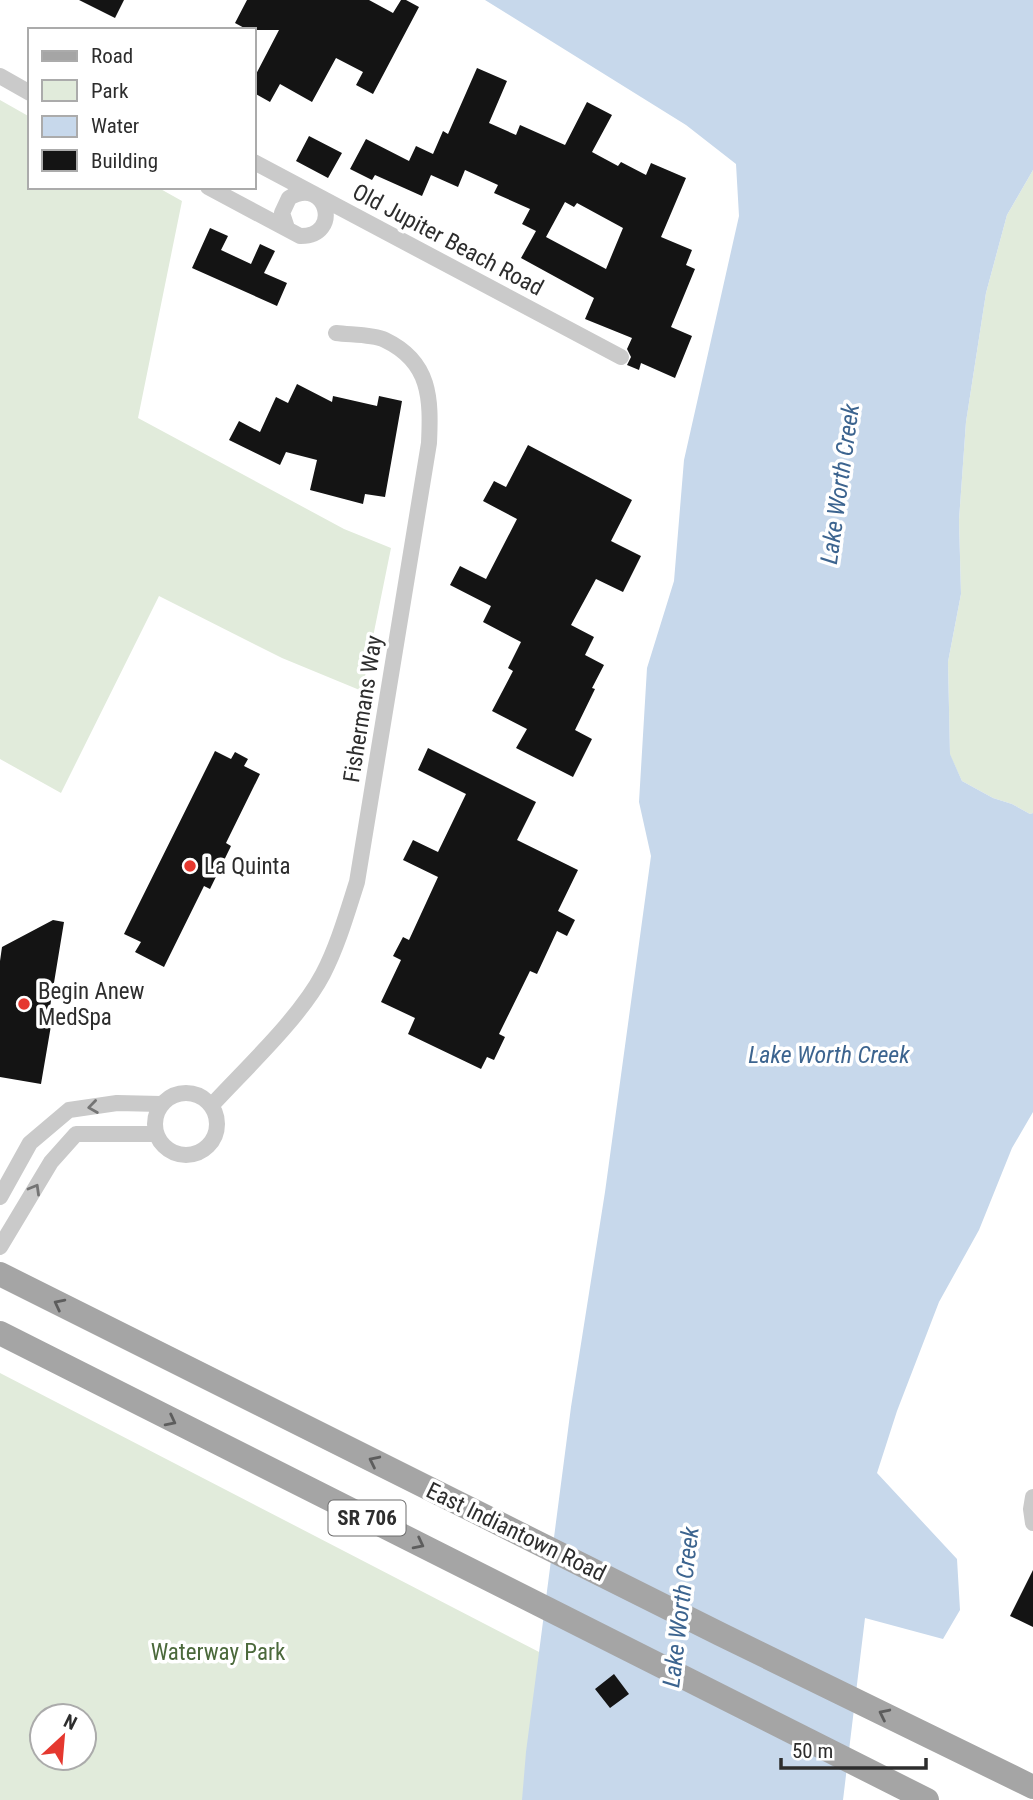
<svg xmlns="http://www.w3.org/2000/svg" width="1033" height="1800" viewBox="0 0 1033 1800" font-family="'Roboto Condensed',sans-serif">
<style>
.green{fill:#e1ebdb;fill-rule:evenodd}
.water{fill:#c7d8eb}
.building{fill:#141414;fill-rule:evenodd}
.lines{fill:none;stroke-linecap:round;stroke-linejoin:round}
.street{stroke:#cacaca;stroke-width:16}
.primary{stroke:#a5a5a5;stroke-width:24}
.oneway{stroke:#747474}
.oneway2{stroke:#5d5d5d}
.poi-dot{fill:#e5382f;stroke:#fff;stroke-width:2.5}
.labels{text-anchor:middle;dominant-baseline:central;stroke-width:7;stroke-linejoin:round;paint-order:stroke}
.shield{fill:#fff;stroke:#6c6c6c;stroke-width:2}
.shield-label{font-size:21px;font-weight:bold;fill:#2d2d2d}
.street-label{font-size:23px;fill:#2d2d2d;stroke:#fff}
.poi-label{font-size:23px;fill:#2d2d2d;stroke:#fff;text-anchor:start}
.park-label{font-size:23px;fill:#4b693b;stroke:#fff}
.water-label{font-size:24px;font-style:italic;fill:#3c648f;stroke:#fff}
</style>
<rect width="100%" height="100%" fill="#fff"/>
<path class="green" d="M0,100L30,117V187H157L182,201L138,418L344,529L391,548L362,691L282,658L159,596L61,793L0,759Z
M1033,170V813L1030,814L1012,804L993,798L962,781L950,755L948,662L961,594L959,520L966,422L986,293L1007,215Z
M0,1373L543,1654L524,1800H0ZM42,1716H84V1758H42Z"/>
<path class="water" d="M485,0H1033V170L1007,215L986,293L966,422L959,520L961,594L948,662L950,754L962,781L993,798L1012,804L1030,814L1033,813V1112L1012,1148L979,1230L939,1302L897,1411L877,1473L957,1559L960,1610L943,1639L865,1618L843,1800H522L526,1752L571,1407L605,1192L651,856L639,802L647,668L674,581L684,460L739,216L736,164L686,125Z"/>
<path class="building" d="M79,0H124L115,18Z
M247,0H369L393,13L401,0H406L419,7L373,94L356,85L363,72L336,58L312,102L280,84L270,102L254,93V78L279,30H248L235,23Z
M477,68L507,81L489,123L516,135L520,125L565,145L587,102L612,115L592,152L618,166L621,162L646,175L651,163L686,178L661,237L692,250L686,265L695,269L671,327L692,336L675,378L641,363L639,370L627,365L631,357L627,349L632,338L585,319L594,298L521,258L536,231L522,224L530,209L494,193L498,185L465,170L458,187L431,175L422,196L375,175L372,180L350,169L366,139L409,161L416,146L433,154L443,131L448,134ZM565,202L574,207L577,203L623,228L606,269L546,237Z
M309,136L342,153L328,178L296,161Z
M210,228L228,236L221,250L251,264L260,244L275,251L264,273L287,283L277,306L192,268Z
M297,384L332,402L333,396L377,406L379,396L402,401L385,497L365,494L363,504L310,490L317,460L286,452L280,465L229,440L239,421L260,432L276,397L288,403Z
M528,445L632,500L611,541L641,556L623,592L596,579L571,625L594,637L585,655L604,665L592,688L595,689L575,730L592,739L573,777L516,748L527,729L492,711L513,671L508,668L521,642L483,622L491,606L450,585L460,566L486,579L517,519L483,501L494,481L506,487Z
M428,748L536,802L517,840L578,870L558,911L575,920L567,936L557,931L537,974L530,971L499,1034L505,1037L494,1060L487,1057L481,1069L408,1034L415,1018L381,1002L401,960L393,956L403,937L409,940L438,877L403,860L413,840L438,852L466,794L418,770Z
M215,751L231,759L235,752L248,759L244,766L260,774L226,843L231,846L210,889L204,886L164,967L135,952L141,942L124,934Z
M53,920L64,922L50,1007L54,1008L41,1084L0,1077V961L2,947Z
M1033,1570V1627L1010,1616Z
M614,1674L629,1694L610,1708L595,1689Z"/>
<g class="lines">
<path class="street" d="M0,76L30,93
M254,162L621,357
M208,187L300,236C343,237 327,175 289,198L282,213L287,228
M155 1124a31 31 0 1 1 62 0a31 31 0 1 1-62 0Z
M211,1106C246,1068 300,1018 323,974C338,945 347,913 357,882L429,443C431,399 431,362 385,340C372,334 351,335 336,333
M0,1197L30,1143L69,1110L117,1103L161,1104
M0,1247L51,1162L76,1134H156
M1033,1497L1031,1509L1033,1523"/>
<path class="primary" d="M0,1274L720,1634L1033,1787
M0,1333L927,1800"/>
</g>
<defs><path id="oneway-chevron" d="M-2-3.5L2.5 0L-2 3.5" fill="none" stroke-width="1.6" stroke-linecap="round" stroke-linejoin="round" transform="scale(1.75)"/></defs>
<g class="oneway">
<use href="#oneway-chevron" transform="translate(93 1107) rotate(172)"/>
<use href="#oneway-chevron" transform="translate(35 1189) rotate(-60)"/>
</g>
<g class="oneway2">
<use href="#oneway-chevron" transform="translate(59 1304) rotate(-153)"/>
<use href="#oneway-chevron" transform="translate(171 1421) rotate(27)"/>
<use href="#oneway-chevron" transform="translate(374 1461) rotate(-154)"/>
<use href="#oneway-chevron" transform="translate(419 1544) rotate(27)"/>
<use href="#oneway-chevron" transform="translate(884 1714) rotate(-154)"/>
</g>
<g class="poi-dot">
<circle cx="190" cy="866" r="7"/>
<circle cx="24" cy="1004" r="7"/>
</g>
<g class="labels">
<rect class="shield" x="328.5" y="1500.5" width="77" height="35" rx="5"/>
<g class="shield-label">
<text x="367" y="1518">SR 706</text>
</g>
<g class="street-label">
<text transform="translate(448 240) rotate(28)">Old Jupiter Beach Road</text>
<text transform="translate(363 709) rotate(-81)">Fishermans Way</text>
<text transform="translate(516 1532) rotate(26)">East Indiantown Road</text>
</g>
<g class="poi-label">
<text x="204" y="866">La Quinta</text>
<text x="38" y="991">Begin Anew<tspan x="38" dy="26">MedSpa</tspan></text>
</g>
<g class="park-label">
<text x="218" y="1652">Waterway Park</text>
</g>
<g class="water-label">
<text transform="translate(840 484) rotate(-82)">Lake Worth Creek</text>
<text x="829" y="1055">Lake Worth Creek</text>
<text transform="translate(681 1607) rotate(-83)">Lake Worth Creek</text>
</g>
</g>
<rect x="28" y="28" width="228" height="161" fill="#ffffff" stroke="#ababab" stroke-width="2"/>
<rect x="42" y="51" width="35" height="10" fill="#a5a5a5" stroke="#ababab" stroke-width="2"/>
<text x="91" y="63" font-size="21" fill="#2d2d2d">Road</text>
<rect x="42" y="80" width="35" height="21" fill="#e1ebdb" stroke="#ababab" stroke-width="2"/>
<text x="91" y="98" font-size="21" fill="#2d2d2d">Park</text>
<rect x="42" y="116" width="35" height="21" fill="#c7d8eb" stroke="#ababab" stroke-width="2"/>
<text x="91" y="133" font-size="21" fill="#2d2d2d">Water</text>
<rect x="42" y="150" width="35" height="21" fill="#141414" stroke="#ababab" stroke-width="2"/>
<text x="91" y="168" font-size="21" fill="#2d2d2d">Building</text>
<g transform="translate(63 1737) rotate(26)"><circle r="33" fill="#ffffff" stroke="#ababab" stroke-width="2"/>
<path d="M0-5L12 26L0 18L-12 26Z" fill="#e5382f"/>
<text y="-10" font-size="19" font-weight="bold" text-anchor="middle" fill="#2d2d2d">N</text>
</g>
<path d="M781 1758v10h145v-10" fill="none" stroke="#2d2d2d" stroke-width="3.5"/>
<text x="792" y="1758" font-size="21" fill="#2d2d2d" stroke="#ffffff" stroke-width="5" paint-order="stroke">50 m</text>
</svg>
